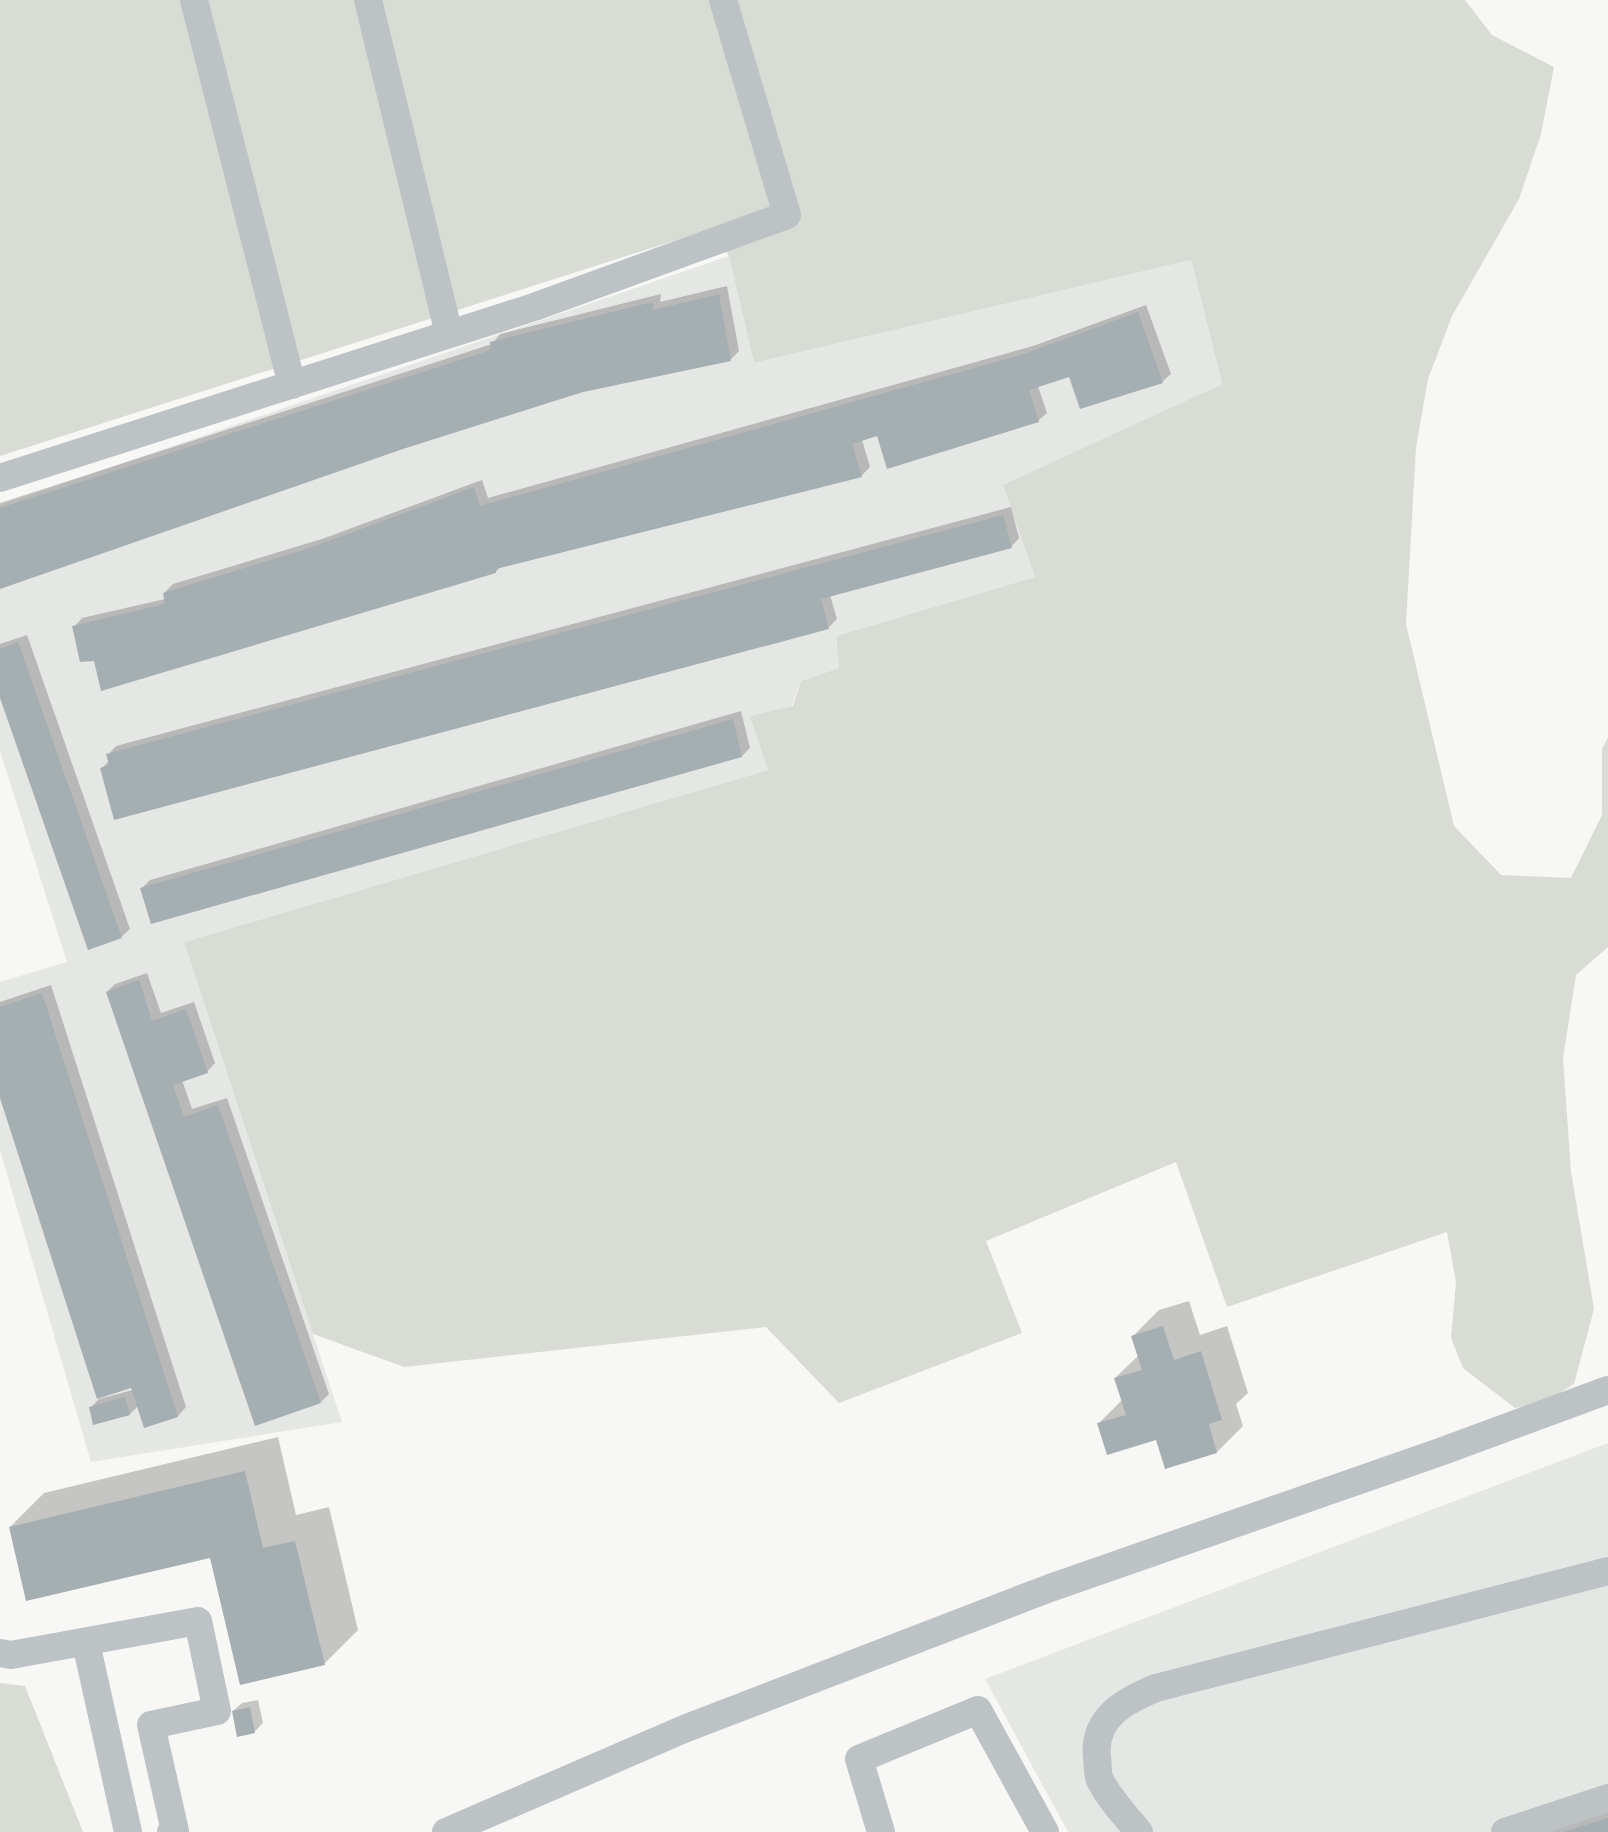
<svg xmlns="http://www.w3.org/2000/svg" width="1608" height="1832" viewBox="0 0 1608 1832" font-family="'Nunito Sans',sans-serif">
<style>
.built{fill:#e5e7e5}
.green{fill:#d8dcd4}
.shadow{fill:#0003}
.building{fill:#a5aeb1}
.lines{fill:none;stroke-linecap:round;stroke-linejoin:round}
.minor{stroke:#bdc2c4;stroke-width:28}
</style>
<rect width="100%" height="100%" fill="#f7f7f5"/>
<path class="built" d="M729,256L754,363L1191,260L1222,384L1004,485L1035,577L836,636L839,668L801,681L768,770L184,942L342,1422L91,1462L0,1150V982L67,962L0,751V505Z
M1608,1443V1832H1068L985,1679Z"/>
<path class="green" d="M0,0H1465L1492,35L1554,67L1541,134L1519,199L1452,316L1428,379L1416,448L1406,624L1454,826L1501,875L1571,878L1602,815V749L1608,737V947L1576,975L1563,1058L1571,1172L1594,1309L1574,1384L1547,1401L1515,1408L1463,1368L1451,1338L1456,1282L1447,1232L1227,1307L1176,1162L986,1241L1022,1333L839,1403L766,1327L404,1367L313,1334L184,942L768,770L750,716L793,706L801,681L839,668L836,636L1035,577L1003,485L1222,384L1191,260L754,363L729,256L711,229L0,456Z
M0,1683L25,1686L83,1832H0Z"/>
<path class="shadow" d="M727,286L739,351L730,360L583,391L403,448L0,587V503L492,344L500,334L661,294L660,302Z
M1146,305L1171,374L1162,382L1070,376L1038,386L1047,413L1038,421L878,435L862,440L870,467L861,476L501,566L496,572L95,660L74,627L82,618L165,599L164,593L173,584L322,539L482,480L488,498L1033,346Z
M1011,507L1019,538L1011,547L830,595L837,619L828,628L102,768L109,761L108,755L116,746Z
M27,635L130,929L121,937L0,694V644Z
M741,711L750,748L742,756L142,888L150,880Z
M147,973L161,1013L194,1002L215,1063L207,1072L182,1080L192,1109L227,1098L329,1394L321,1402L107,992L115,984Z
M51,985L186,1407L178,1416L138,1406L130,1414L90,1408L99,1399L133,1390L0,1094V1002Z
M1189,1301L1200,1335L1227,1326L1248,1393L1236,1404L1243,1426L1217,1452L1166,1468L1157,1439L1098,1424L1122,1400L1115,1378L1139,1355L1133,1336L1159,1310Z
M278,1437L296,1515L329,1507L358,1630L324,1664L211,1556L10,1527L44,1493Z
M258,1700L263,1723L254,1732L233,1711L242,1703Z
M1608,1795V1832H1519Z"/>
<path class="building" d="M719,294L731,361L583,392L403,449L0,589V508L491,350L490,342L653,302V310Z
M1138,312L1163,383L1080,409L1069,377L1029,390L1039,422L887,469L877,436L852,444L862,477L496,569V573L101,691L94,661L80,662L72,626L165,604L163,593L313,547L474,487L480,506L1024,354Z
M1003,515L1012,548L821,599L829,629L114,820L100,768L109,765L106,754Z
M18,642L122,938L88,950L0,698V649Z
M733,719L742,757L151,924L140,888Z
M139,980L152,1021L186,1009L208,1073L173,1085L184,1117L218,1105L321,1403L255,1426L106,992Z
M42,993L178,1417L144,1428L131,1388L97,1399L0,1098V1007Z
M1163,1326L1174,1360L1201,1351L1222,1420L1209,1424L1217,1453L1165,1469L1156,1440L1107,1455L1097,1423L1126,1415L1114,1378L1142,1370L1131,1336Z
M125,1397L130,1415L93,1425L89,1407Z
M245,1471L263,1548L295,1541L325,1665L240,1685L210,1558L26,1601L9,1527Z
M250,1707L255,1733L237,1737L232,1711Z
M1608,1818V1832H1563Z"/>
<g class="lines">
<path class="minor" d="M194,0L292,385
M368,0L449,334
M0,478L534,307L787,215L723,0
M86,1643L128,1832
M0,1653L11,1655L198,1621L217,1711L151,1725L175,1831L171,1832
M446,1832L684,1729L1050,1588L1440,1452L1608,1390
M881,1832L859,1759L978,1710L1045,1832
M1139,1832C1125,1815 1110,1800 1100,1780C1097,1774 1098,1764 1097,1757C1093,1718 1124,1701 1156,1688L1608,1571
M1505,1832L1608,1798"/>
</g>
</svg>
